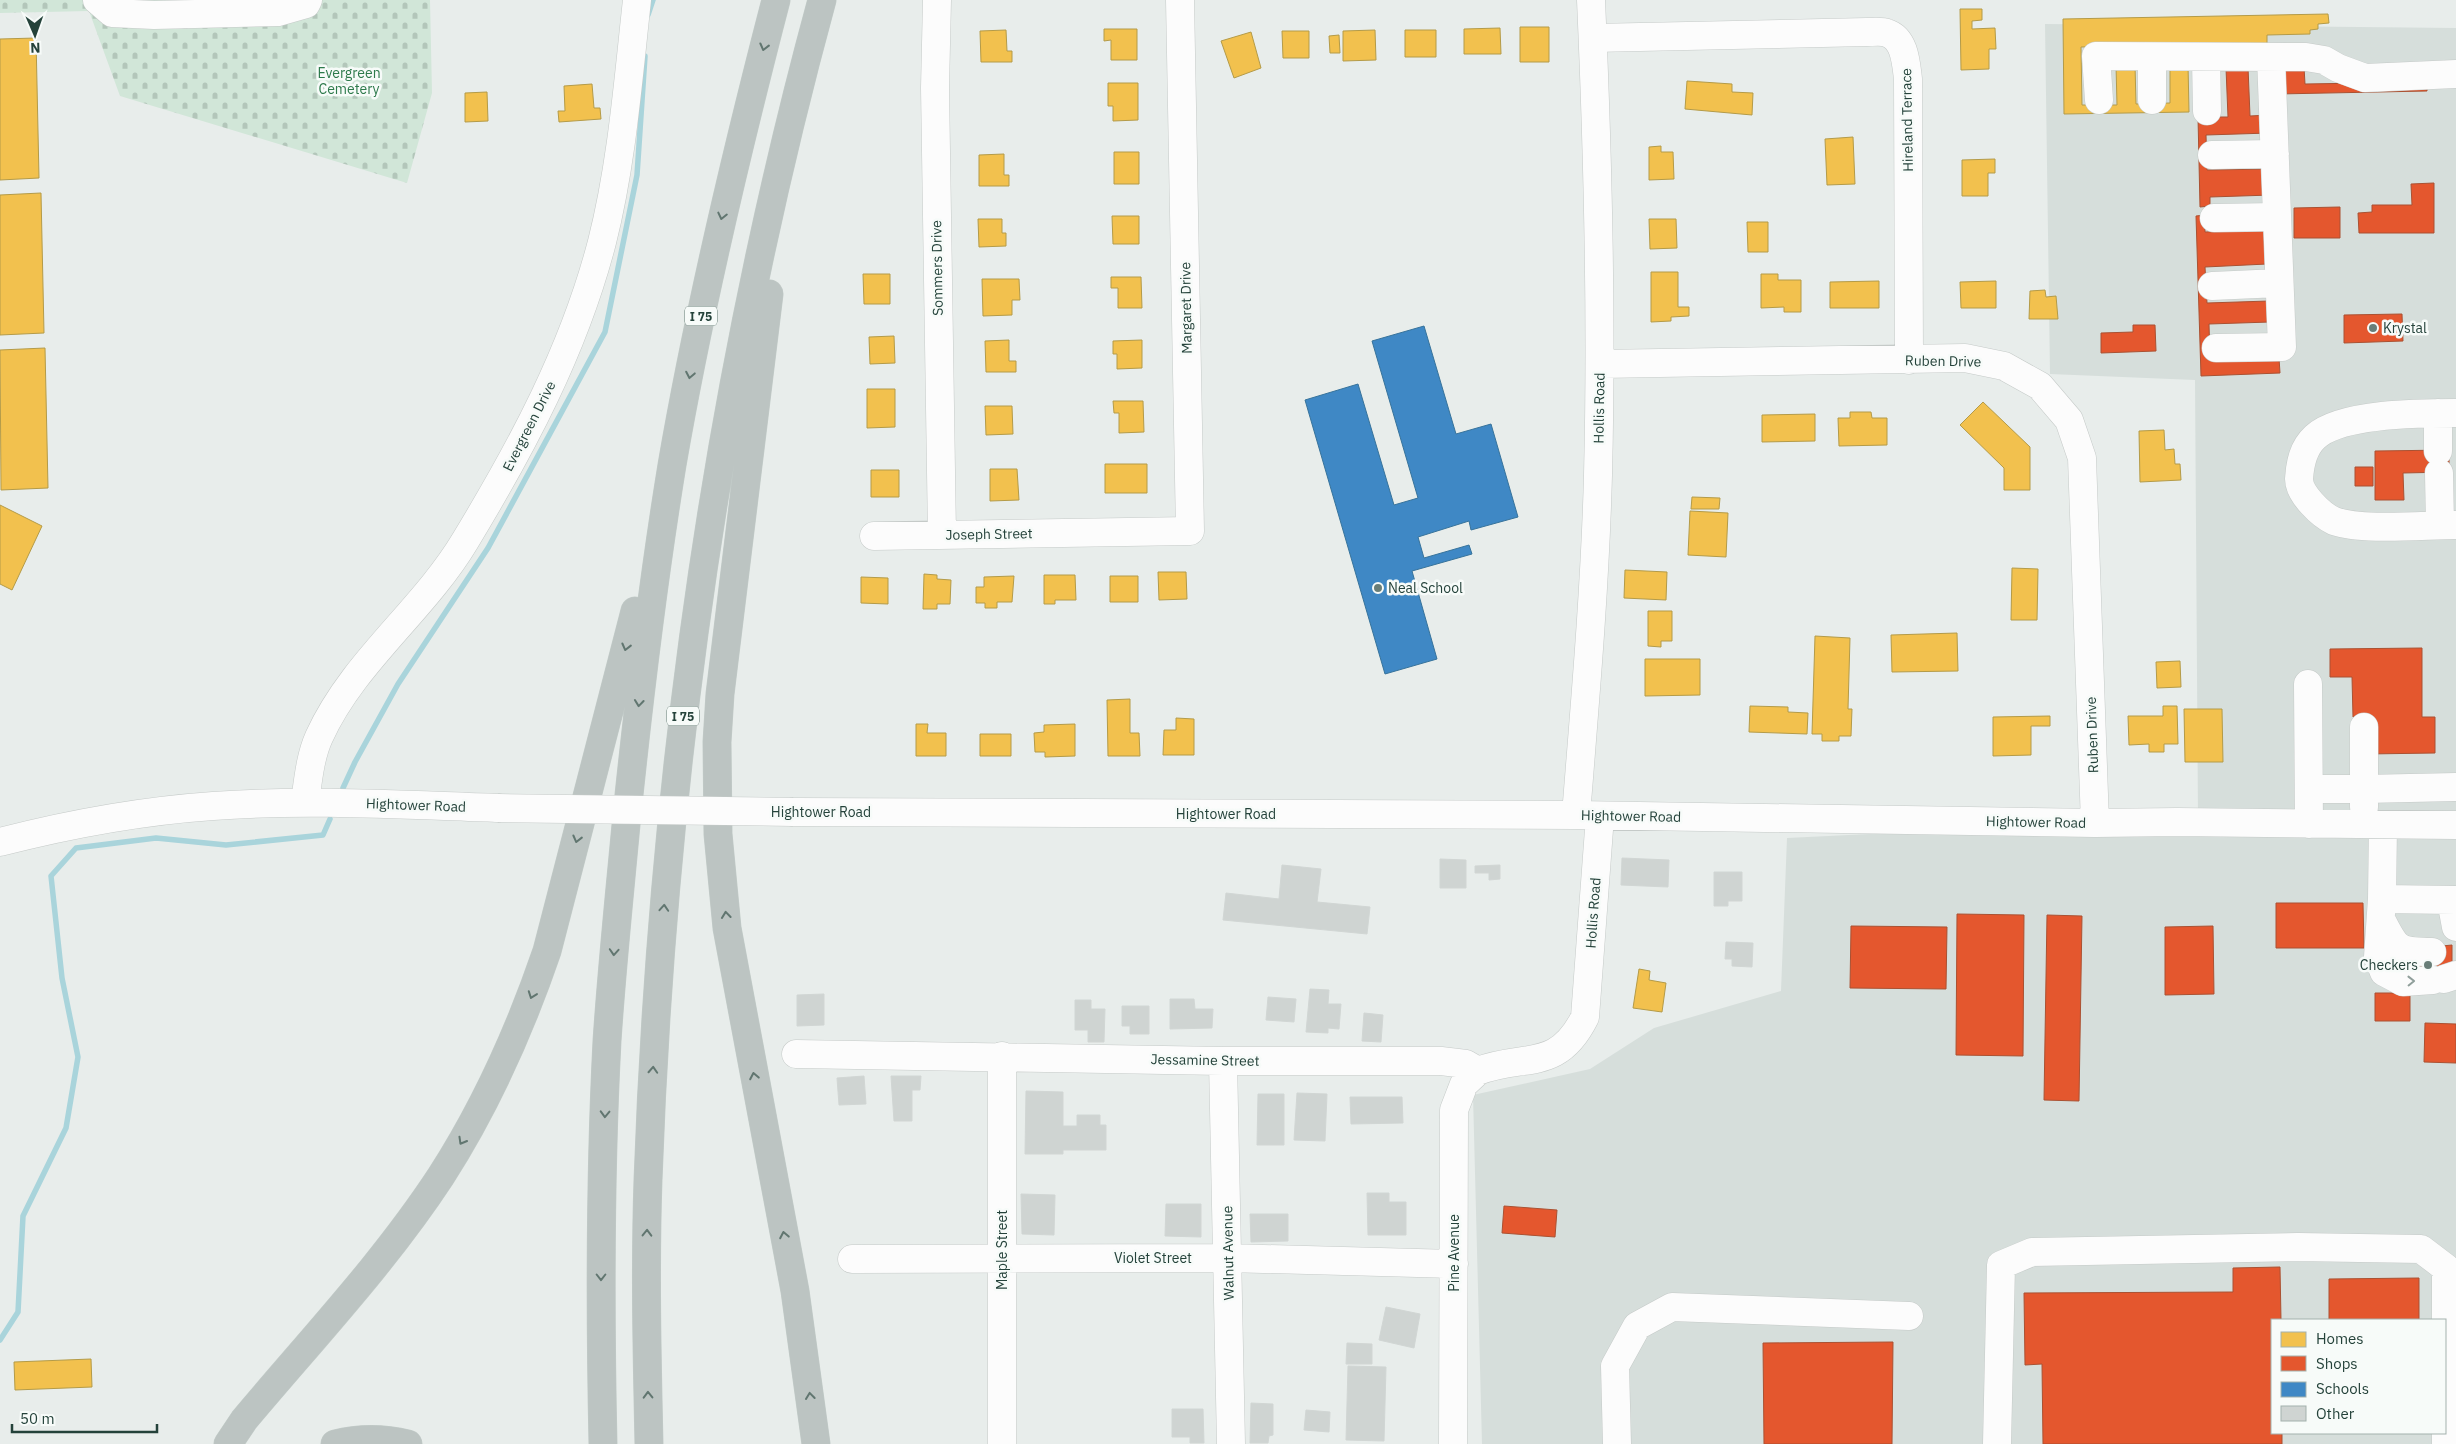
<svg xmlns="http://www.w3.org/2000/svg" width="2456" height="1444" viewBox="0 0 2456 1444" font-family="'IBM Plex Sans',sans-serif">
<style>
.built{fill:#d6dedb;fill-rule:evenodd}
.cemetery{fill:url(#cemetery-stones)}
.homes{fill:#f2c14e;stroke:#b49b48}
.shops{fill:#e4572e;stroke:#aa5132}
.schools{fill:#3f88c5;stroke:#37739b}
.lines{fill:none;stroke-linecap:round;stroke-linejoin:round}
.stream{stroke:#a9d4db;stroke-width:5.5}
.building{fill:#cfd4d2;stroke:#d1d6d4}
.minor-casing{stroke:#c5cac8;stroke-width:29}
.highway-casing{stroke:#c3ccc9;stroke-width:29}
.minor{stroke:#fcfcfc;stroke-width:28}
.highway{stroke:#bcc4c2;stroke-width:28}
.minor-bridge-casing{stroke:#c5cac8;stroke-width:29;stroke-linecap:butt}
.minor-bridge{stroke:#fcfcfc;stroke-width:28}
.oneway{stroke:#617670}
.oneway2{stroke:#909f9b}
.poi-dot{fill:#697e78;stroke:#f7fbf9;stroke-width:2}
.labels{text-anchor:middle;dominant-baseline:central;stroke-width:5;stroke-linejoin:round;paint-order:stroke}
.shield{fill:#f7fbf9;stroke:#637a73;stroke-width:1}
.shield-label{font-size:12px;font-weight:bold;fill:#24423a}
.park-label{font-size:14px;fill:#2d7a4b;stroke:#f7fbf9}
.street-label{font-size:14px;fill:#24423a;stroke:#f7fbf9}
.poi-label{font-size:14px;fill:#24423a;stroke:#f7fbf9;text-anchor:start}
</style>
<defs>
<pattern id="cemetery-stones" width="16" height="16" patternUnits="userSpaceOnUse" patternTransform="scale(1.25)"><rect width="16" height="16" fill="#d1e6d8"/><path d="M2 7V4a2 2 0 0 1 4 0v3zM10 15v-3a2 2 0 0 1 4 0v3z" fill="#b3c6ba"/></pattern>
</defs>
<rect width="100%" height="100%" fill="#e8edeb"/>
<path class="built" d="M2045,24L2456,28V1444H1482L1473,1095L1590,1069L1654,1028L1781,991L1787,838L2198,818L2195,380L2050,374ZM2272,1320H2445V1433H2272Z"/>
<path class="cemetery" d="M0,0H430L432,93L407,183L120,96L89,11L0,13Z"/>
<path class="homes" d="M1960,9H1982V20L1972,21V29L1995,28L1996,49H1989V69L1961,70Z
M2328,14L2329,23L2318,24V29L2310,30V34L2267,35V44L2081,47L2082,105H2117L2116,65H2135L2136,104L2170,103V64H2188L2189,112L2064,114L2063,19Z
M1520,27H1549V62H1520Z
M1500,28L1501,54H1464V29Z
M1104,29H1137V60H1111V40L1104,41Z
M1006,30L1007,51H1012V62H981L980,31Z
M1375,30L1376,60L1343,61V31Z
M1405,30H1436V57H1405Z
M1282,31H1309V58H1283Z
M1251,32L1261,68L1234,78L1221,41Z
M1339,35L1340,53H1330L1329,36Z
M36,38L39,178L0,180V39Z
M1687,81L1732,84V92L1753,93L1752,115L1685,109Z
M1108,83H1138V120L1113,121V106H1108Z
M592,84L594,108H600L601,119L559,122L558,111H565L564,86Z
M487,92L488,121L465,122V93Z
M1853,137L1855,184L1827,185L1825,139Z
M1661,146V152H1673L1674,179L1649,180V147Z
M1114,152H1139V184H1114Z
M1004,154V175H1009V186H979V155Z
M1995,159V173H1988V196H1962V160Z
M41,193L44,333L0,335V195Z
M1112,216H1139V244H1113Z
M978,219H1002V233H1006V246L979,247Z
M1649,219H1676L1677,248L1650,249Z
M1747,222H1768V252H1748Z
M1651,272H1678V307H1689V316L1671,317V321L1651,322Z
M863,274H890V304H864Z
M1761,274H1778V280H1801V312H1784V307L1761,308Z
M1111,277H1141L1142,308H1118V288H1111Z
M982,279H1019L1020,300H1012V315L983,316Z
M1879,281V308H1830V282Z
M1996,281V308H1961L1960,282Z
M2045,290L2046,297L2056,296L2058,319H2029L2030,291Z
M894,336L895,363L870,364L869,337Z
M1009,340V361H1016V372H986L985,341Z
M1142,340V368L1117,369V354H1113V341Z
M45,348L48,488L1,490L0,350Z
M867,389H895V427L867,428Z
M1113,401H1143L1144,432L1119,433V413H1114Z
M1983,402L2030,447V490H2004V468L1960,425Z
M985,406H1012L1013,434L986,435Z
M1850,412H1871L1872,418H1887V445L1839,446L1838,418H1850Z
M1815,414V441L1762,442V415Z
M2164,430L2165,450L2174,449L2175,464H2180L2181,480L2140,482L2139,431Z
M1105,464H1147V493H1105Z
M990,469H1017L1019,500L990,501Z
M871,470H899V497H871Z
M1692,497L1720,498L1719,509H1691Z
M0,505L42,526L12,590L0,584Z
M1690,511L1728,513L1726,557L1688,555Z
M2012,568L2038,569L2037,620H2011Z
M1625,570L1667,572L1666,600L1624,598Z
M1158,572H1186L1187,599L1159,600Z
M924,574L937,575V579L951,580L950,604H937V609H923Z
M1044,575H1075L1076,600H1055V604H1044Z
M1014,576L1012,602H997V608H985V603H976V587H984V577Z
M1110,576H1138V602H1110Z
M861,577L888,578V604L861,603Z
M1648,611H1672V641H1661V647L1648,646Z
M1957,633L1958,671L1892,672L1891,635Z
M1815,636L1850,638L1848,709H1852L1851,736H1839V741H1822V734H1812Z
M1645,659H1700V695L1645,696Z
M2180,661L2181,687L2157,688L2156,662Z
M1130,699V733H1139L1140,756H1108L1107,700Z
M1750,706L1788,707V712L1808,713L1807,734L1749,732Z
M2163,706H2177L2178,744H2164V752H2149V744L2129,745L2128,716H2163Z
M2184,709H2222L2223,762H2185Z
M2050,716V726H2031V755L1993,756V717Z
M1176,718L1194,719V755H1163L1164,730H1176Z
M916,724H928L927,733H946V756H916Z
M1075,724V756L1045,757V752H1035L1034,733L1044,732V725Z
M980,734H1011V756H980Z
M1639,969L1650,971L1649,980L1666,983L1662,1012L1633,1008Z
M91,1359L92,1387L15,1390L14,1362Z"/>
<path class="shops" d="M2248,67L2250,116L2269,115V133L2206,135L2207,170L2271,169V195L2210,197V206L2200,207L2198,117H2228L2226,68Z
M2278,67H2304L2305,84L2427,82V91L2278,94Z
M2434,183V233H2359L2358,213L2372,212V205H2412L2411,184Z
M2340,207V238H2294V208Z
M2205,215V232L2266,230L2267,264L2205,267L2207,303L2269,301L2270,322L2209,324L2210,360L2279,358L2280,373L2201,376L2196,216Z
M2402,314L2403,341L2344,343V315Z
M2133,325H2155L2156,351L2101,353V333L2133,332Z
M2449,450V472L2403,473L2404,500H2375V451Z
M2355,467H2373V486H2355Z
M2422,648V717H2435V753L2367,754V717H2353L2352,677H2330V649Z
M2276,903H2363L2364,948H2276Z
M1957,914L2024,915L2023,1056L1956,1055Z
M2047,915L2082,916L2079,1101L2044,1100Z
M1851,926L1947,927L1946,989L1850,988Z
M2213,926L2214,994L2165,995V927Z
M2452,945V984L2405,972V958L2442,946Z
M2375,993H2410V1021H2375Z
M2425,1023L2456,1024V1063L2424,1062Z
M1504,1206L1557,1210L1555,1237L1502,1233Z
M2280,1267L2281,1320H2272V1433H2282V1444H2043L2042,1364L2025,1365L2024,1293L2233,1292V1268Z
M2419,1278V1320H2329V1279Z
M1893,1342L1892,1444H1764L1763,1343Z"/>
<path class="schools" d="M1424,326L1456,434L1491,424L1518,517L1471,530L1469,521L1418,537L1424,558L1469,545L1472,554L1412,571L1437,659L1385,674L1305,400L1358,384L1394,505L1418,498L1372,341Z"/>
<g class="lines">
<path class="stream" d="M648,15L653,0
M343,788L355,762L398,684L488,548L605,332L637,175L645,56
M0,1340L18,1312L23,1216L66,1128L78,1057L62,978L51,876L76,848L156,838L226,845L323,835L330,819"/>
</g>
<path class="building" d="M1622,858L1669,860L1668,887L1621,885Z
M1440,859L1466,860V888H1440Z
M1282,865L1321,869L1317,902L1370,907L1367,934L1223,920L1226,893L1279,899Z
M1500,865V879L1489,880V873H1475V866Z
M1714,872H1742V901H1728V906H1714Z
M1726,942L1753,943L1752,967L1732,966V959H1725Z
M1310,989L1329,990L1328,1004H1341L1339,1029L1328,1028V1033L1306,1032Z
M824,994V1025L797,1026V995Z
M1268,997L1296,999L1294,1022L1266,1020Z
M1170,999H1194L1195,1009H1213L1212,1028L1170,1029Z
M1075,1000H1091V1009H1105L1104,1042H1088V1030H1075Z
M1122,1006H1149V1034H1130V1026H1122Z
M1364,1013L1383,1015L1381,1042L1362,1041Z
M864,1076L866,1104L839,1105L837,1078Z
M891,1076H921L920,1090H912V1121H894Z
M1026,1091L1063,1092V1126H1077V1115H1100V1125H1106V1150H1063V1154H1025Z
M1297,1093L1327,1094L1325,1141L1294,1140Z
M1258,1094H1284V1145H1257Z
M1350,1097H1402L1403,1123L1351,1124Z
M1367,1193H1389V1202H1406V1235H1368Z
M1021,1194L1055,1195L1054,1235L1022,1234Z
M1166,1204H1201V1237L1165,1236Z
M1250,1214H1288V1241L1251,1242Z
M1386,1307L1420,1314L1414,1348L1379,1340Z
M1347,1343L1372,1344V1364H1346Z
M1348,1366L1386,1367L1384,1441L1346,1440Z
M1251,1403L1273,1404V1435L1269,1436L1268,1443H1250Z
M1172,1409H1203L1204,1443H1190V1437H1172Z
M1306,1410L1330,1412L1329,1432L1304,1430Z"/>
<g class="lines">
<defs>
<path id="minor" d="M97,0L112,13L154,15L278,12L306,4L308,0
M937,0L935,88L942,535
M1593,38L1867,32C1873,32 1882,31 1887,33C1905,39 1906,63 1908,79L1909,360
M2206,57L2207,111
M2099,100L2096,56L2306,57L2324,60L2338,68L2365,78L2456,74
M2152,100V57
M2212,155L2275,154
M2214,218L2277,217
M2212,286L2279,283
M2216,348L2282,347L2271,57
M1600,364L1965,358L2004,366L2040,386L2069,420L2082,458L2095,823
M2456,413C2421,413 2341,413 2315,437C2303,448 2300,463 2299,479C2299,494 2321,515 2334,521C2362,531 2424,525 2456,525
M2438,451V413
M2439,473L2440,525
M874,536L1190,531L1180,0
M2308,684L2309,824
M2364,727V789L2456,787
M2309,789H2364V807
M305,802C308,781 310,757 319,737C353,662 423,611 465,541C522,447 574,350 602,242C622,163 628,81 637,0
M793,812L1576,815L2095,823L2177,822L2456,825
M1576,815C1585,702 1595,589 1598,475C1602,317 1598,158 1591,0
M0,842C70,824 141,811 213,806C308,799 403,805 498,808
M2382,899L2383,825
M2451,900L2456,927
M2381,919C2396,949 2397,952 2432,952
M2444,979L2456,975
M2433,980L2403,982L2384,972L2378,957L2382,899L2456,900
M796,1054L1223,1061H1441L1466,1064L1478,1071C1525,1053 1557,1073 1585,1017L1600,816
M1223,1061L1231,1444
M852,1259L1228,1258L1454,1264
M1002,1444V1056
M1453,1444L1454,1110L1464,1084L1478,1071
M1617,1444L1615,1366L1637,1326L1672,1307L1909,1316
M1997,1444L2001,1265L2032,1252L2298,1247L2421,1249L2446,1268V1444"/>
<path id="highway" d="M769,294L720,694L717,742L718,834L727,928L795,1291L816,1444
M228,1444L244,1420C311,1340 384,1263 441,1176C486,1106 520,1030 547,951L635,611
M335,1444C359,1438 383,1438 408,1444
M603,1444C600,1310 600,1175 607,1041C612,965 620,890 627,814C639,698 653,581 672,465C699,308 736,154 776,0
M649,1444C647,1356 645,1268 648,1180C662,782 717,385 822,0"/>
</defs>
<use href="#minor" class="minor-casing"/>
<use href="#highway" class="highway-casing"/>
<use href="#minor" class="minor"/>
<use href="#highway" class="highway"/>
<defs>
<path id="minor-bridge" d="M498,808L793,812"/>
</defs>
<use href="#minor-bridge" class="minor-bridge-casing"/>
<use href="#minor-bridge" class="minor-bridge"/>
</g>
<defs><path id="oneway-chevron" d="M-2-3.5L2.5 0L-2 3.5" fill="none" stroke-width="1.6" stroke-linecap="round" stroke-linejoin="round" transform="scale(1.25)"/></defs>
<g class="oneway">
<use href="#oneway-chevron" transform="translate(764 47) rotate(104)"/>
<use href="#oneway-chevron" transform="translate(722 216) rotate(103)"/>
<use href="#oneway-chevron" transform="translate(690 375) rotate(101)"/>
<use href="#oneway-chevron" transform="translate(626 647) rotate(104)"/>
<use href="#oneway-chevron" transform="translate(639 703) rotate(96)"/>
<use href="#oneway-chevron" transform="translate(577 839) rotate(104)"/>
<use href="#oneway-chevron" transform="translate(664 908) rotate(-86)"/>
<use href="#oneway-chevron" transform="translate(726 915) rotate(-96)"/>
<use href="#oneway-chevron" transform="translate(614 952) rotate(94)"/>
<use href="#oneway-chevron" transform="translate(532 995) rotate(110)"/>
<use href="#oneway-chevron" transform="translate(653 1070) rotate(-87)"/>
<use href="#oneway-chevron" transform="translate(754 1076) rotate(-101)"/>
<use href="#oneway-chevron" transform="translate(605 1114) rotate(92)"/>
<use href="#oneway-chevron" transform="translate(462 1141) rotate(120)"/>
<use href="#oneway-chevron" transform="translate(647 1233) rotate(-89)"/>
<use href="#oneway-chevron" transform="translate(784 1235) rotate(-101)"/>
<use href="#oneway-chevron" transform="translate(601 1277) rotate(90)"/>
<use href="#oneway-chevron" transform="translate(648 1395) rotate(-91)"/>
<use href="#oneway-chevron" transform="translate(810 1396) rotate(-97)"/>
</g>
<use class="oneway2" href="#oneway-chevron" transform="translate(2411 981) rotate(-1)"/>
<g class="poi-dot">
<circle cx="2373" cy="328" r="5"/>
<circle cx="1378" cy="588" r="5"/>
<circle cx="2428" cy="965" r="5"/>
</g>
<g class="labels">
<g class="shield">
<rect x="685" y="306.5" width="32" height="19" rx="4"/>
<rect x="667" y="706.5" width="32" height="19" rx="4"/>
</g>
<g class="shield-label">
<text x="701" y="316">I 75</text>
<text x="683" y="716">I 75</text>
</g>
<g class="park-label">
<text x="349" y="73">Evergreen<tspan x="349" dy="16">Cemetery</tspan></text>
</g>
<g class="street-label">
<text transform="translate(1907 120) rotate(-91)">Hireland Terrace</text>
<text transform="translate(937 268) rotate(-91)">Sommers Drive</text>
<text transform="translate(1186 308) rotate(-91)">Margaret Drive</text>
<text transform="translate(1943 361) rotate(1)">Ruben Drive</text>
<text transform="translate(1599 408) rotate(-89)">Hollis Road</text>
<text transform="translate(529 426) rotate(-63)">Evergreen Drive</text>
<text transform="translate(989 534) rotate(-1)">Joseph Street</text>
<text transform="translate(2092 735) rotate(-92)">Ruben Drive</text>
<text transform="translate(416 805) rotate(2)">Hightower Road</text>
<text x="821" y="812">Hightower Road</text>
<text x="1226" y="814">Hightower Road</text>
<text transform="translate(1631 816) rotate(1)">Hightower Road</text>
<text transform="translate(2036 822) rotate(1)">Hightower Road</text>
<text transform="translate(1593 913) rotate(-86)">Hollis Road</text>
<text transform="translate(1205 1060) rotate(1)">Jessamine Street</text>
<text transform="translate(1002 1250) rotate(-90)">Maple Street</text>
<text transform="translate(1228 1253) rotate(-91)">Walnut Avenue</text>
<text transform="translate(1454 1253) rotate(-90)">Pine Avenue</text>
<text x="1153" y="1258">Violet Street</text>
</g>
<g class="poi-label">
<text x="2383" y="328">Krystal</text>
<text x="1388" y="588">Neal School</text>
<text x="2418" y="965" text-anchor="end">Checkers</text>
</g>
</g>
<rect x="2271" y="1319" width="175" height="115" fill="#f7fbf9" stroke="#a3b1ad"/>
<rect x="2281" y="1332" width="25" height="15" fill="#f2c14e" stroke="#a3b1ad"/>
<text x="2316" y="1344" font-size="15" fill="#24423a">Homes</text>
<rect x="2281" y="1356" width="25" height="15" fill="#e4572e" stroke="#a3b1ad"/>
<text x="2316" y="1369" font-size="15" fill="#24423a">Shops</text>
<rect x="2281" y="1382" width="25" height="15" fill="#3f88c5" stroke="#a3b1ad"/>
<text x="2316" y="1394" font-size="15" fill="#24423a">Schools</text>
<rect x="2281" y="1406" width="25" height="15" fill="#cfd4d2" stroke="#a3b1ad"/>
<text x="2316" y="1419" font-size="15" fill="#24423a">Other</text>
<g transform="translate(35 35) rotate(178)" stroke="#f7fbf9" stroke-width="4" paint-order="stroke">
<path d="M0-4L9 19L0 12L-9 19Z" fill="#24423a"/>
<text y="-8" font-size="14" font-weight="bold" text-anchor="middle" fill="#24423a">N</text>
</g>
<path d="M12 1424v8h145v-8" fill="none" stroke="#24423a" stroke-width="2.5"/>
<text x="20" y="1424" font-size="15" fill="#24423a" stroke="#f7fbf9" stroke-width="4" paint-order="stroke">50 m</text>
</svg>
